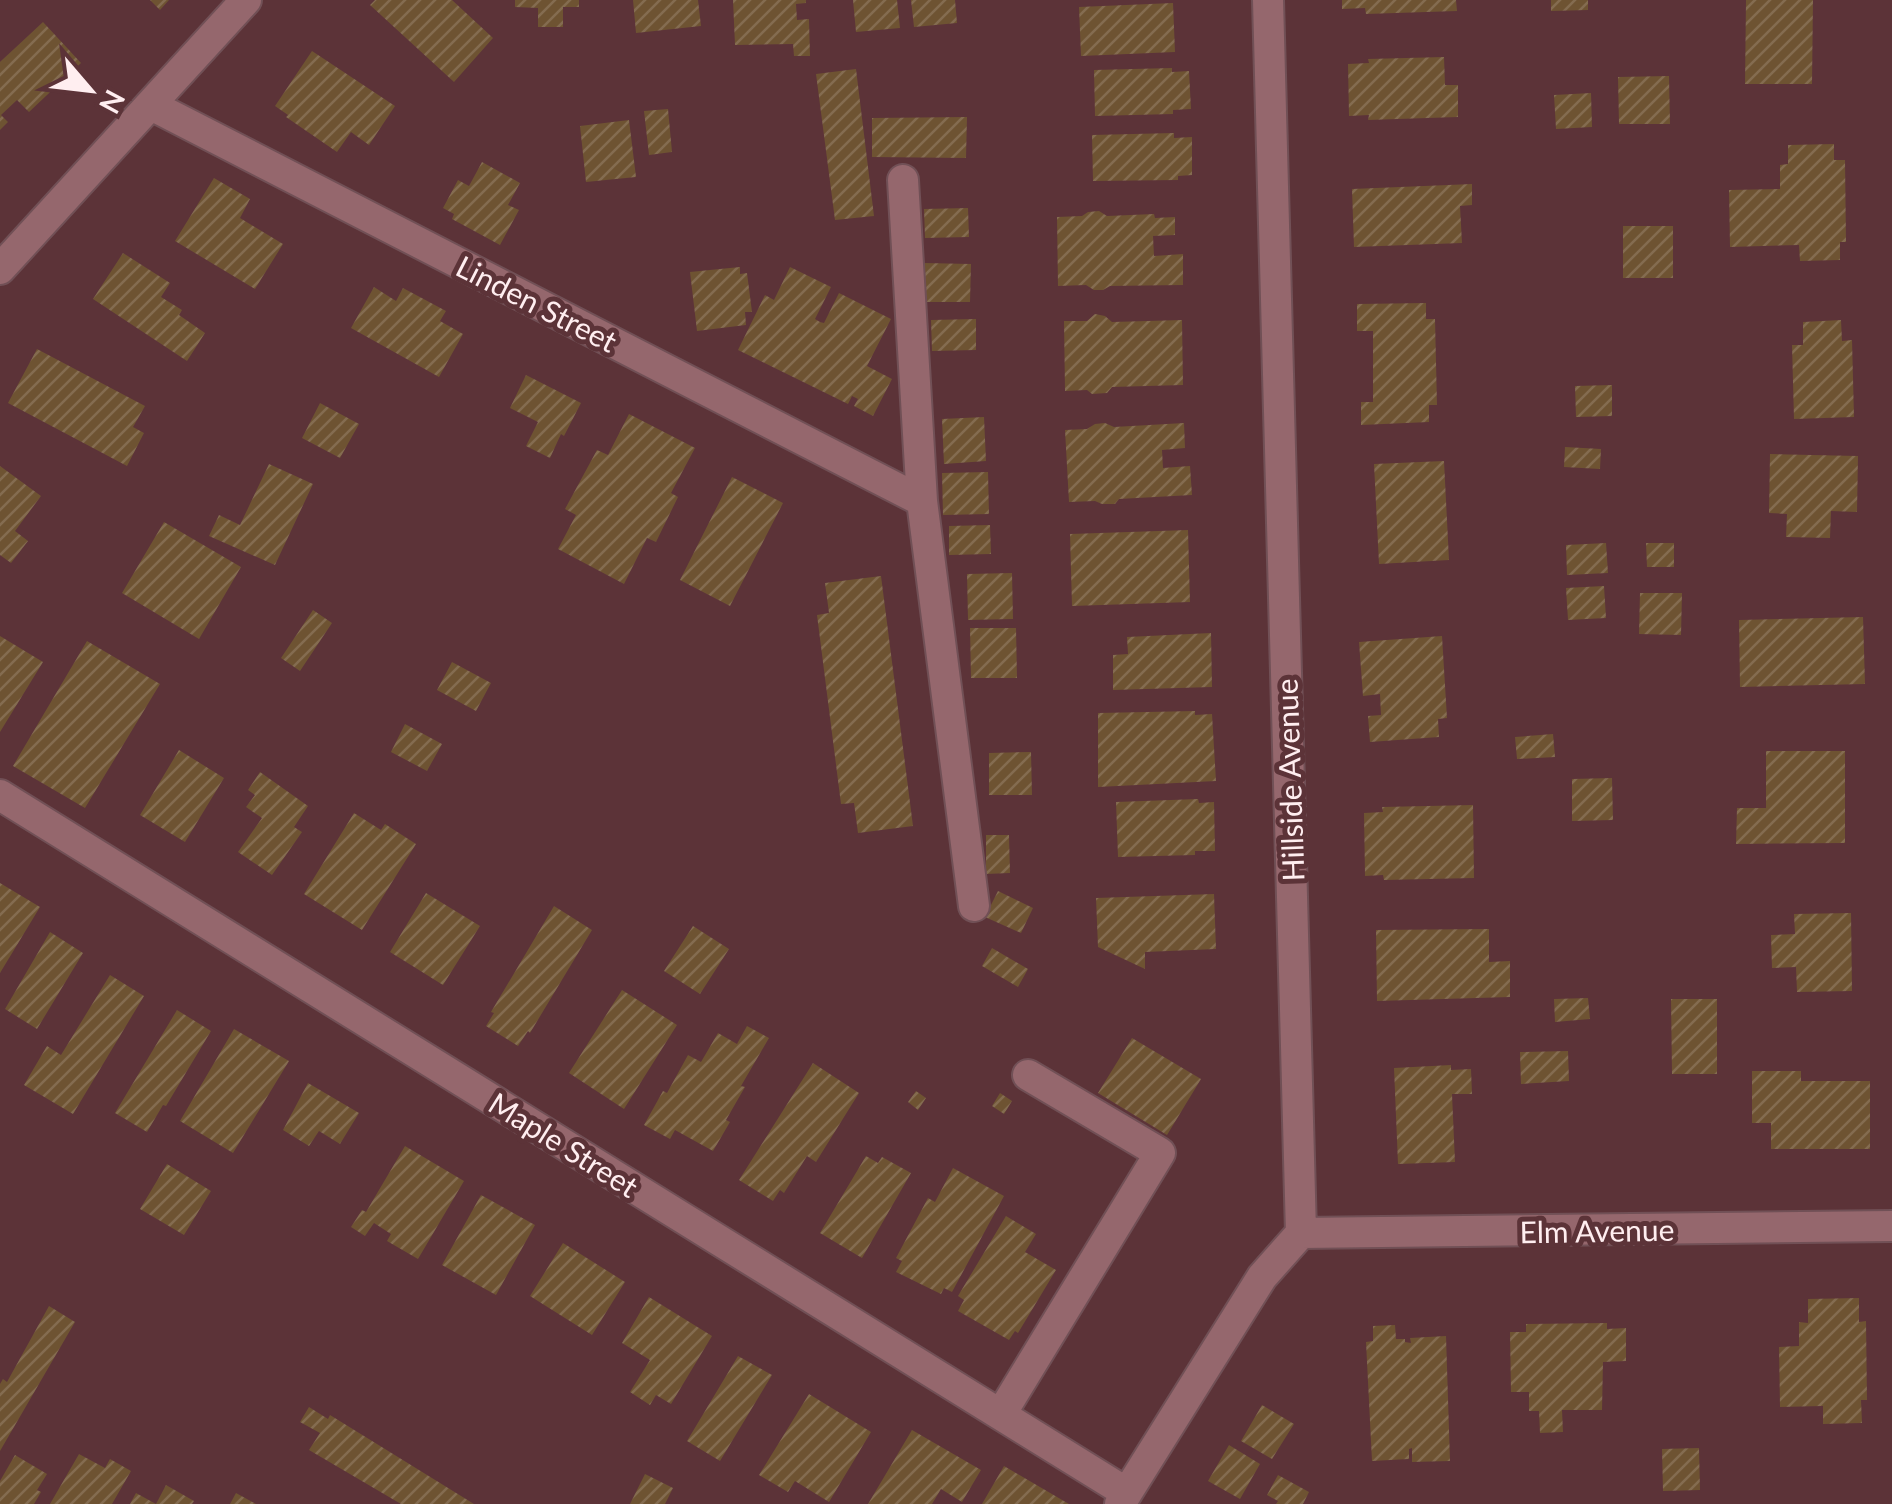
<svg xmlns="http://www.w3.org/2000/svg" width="1892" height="1504" viewBox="0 0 1892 1504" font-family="Lato,sans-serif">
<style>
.building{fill:url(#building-hatch)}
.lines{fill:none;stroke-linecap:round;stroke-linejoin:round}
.minor-casing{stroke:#715056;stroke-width:34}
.minor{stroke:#95676d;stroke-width:30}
.labels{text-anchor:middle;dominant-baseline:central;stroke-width:10;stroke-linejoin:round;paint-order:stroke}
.street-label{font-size:30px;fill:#ffeef0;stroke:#5c3338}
</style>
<defs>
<pattern id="building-hatch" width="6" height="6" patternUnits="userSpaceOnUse" patternTransform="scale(2.5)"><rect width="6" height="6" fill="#6e5332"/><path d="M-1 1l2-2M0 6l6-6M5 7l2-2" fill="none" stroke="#846c50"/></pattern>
</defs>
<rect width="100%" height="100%" fill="#5c3338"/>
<path class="building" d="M150,0H169L160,10Z
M375,0H452L493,38L454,82L370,5Z
M515,0H579V7H563V27H538V8L515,7Z
M633,0H698L701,26L636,33Z
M733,0H806V3L796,4L797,20L809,19L810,56H794L793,44L735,45Z
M853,0H897L900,28L856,32Z
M911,0H955L957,23L914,27Z
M1342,0H1456L1457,11L1366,14L1365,8L1342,9Z
M1551,0H1588V10L1551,11Z
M1746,0H1813L1812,84H1745Z
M1173,3L1175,52L1081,56L1079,7Z
M43,22L81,63L29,112L17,100L1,115L8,122L0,130V62Z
M312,51L395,106L369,145L351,132L337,152L286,117L288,115L275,106Z
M1444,57L1445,85H1458V117L1368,120L1369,115L1349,116L1348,64L1369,63L1368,59Z
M1172,68V72L1189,71L1191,109L1173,110V114L1095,116L1094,70Z
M856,69L874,216L835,220L816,74Z
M1669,76L1670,124H1619L1618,77Z
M1591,93L1592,127L1556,129L1554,95Z
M668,109L672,152L649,155L644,111Z
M967,117L966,158L872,157V118Z
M629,120L636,177L586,182L580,126Z
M1174,133V138L1192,137V175L1178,176V180L1093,181L1092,135Z
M1834,144V160H1845L1846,242H1840V260L1800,261L1799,245L1730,247L1729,190L1780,189V165L1788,164V145Z
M482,162L520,183L508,205L519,210L500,245L452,219L454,214L443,208L458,180L469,186Z
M214,178L250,199L240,218L283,244L255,289L175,241Z
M1472,184V205L1460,206L1462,243L1354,247L1352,189Z
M968,208L969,237L925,238L924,209Z
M1099,211L1107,216L1154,214L1155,218L1175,217V235L1153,236L1154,256L1183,254V285L1110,286L1103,290H1094L1086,285L1058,286L1057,217L1082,216L1088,212Z
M1623,226H1673V278H1623Z
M123,253L170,283L161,297L182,310L179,315L205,333L187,361L93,299Z
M924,263L971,264L970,302H923Z
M740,267V274L747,273L752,312H745L746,325L697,331L690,272Z
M790,267L831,287L815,319L820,322L824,323L839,293L891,319L867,366L892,379L873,416L854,406L858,399L852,396L848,404L738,350L765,295L774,300Z
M374,287L396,301L403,288L446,311L440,321L463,334L439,377L351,328Z
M1426,303V319H1435L1437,405H1429V422L1361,425V402H1373V331H1357V304Z
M1095,314L1105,316L1112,322L1182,320L1183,385L1112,387L1107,393L1092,394L1087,390L1065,391L1064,321H1087Z
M976,319V350L932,351L931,320Z
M1841,320L1842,341L1852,340L1854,417L1794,419L1792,345H1803V322Z
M37,349L145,406L133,427L144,433L127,466L8,403Z
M526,375L581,403L564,436L561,434L550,458L526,446L538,422L510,408Z
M1612,385V416L1576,417L1575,386Z
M320,403L359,424L340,458L302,438Z
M629,414L695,448L671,493L678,497L656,542L647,538L624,584L558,549L576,515L565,509L597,450L608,455Z
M984,417L986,461L944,464L942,419Z
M1105,423L1114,427L1184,423L1185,448L1162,450L1163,468L1190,466L1192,495L1119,499L1115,504H1102L1095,501L1069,502L1065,430L1087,429L1095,424Z
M1565,447L1601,449L1600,469L1564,467Z
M1770,454L1858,456L1857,512L1831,511L1830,538L1786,537L1787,514L1769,513Z
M1444,461L1449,560L1379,564L1374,464Z
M269,464L313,484L275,565L209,536L219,515L240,525Z
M0,466L41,496L15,531L28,541L11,563L0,555Z
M988,472L989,514L943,515L942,473Z
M732,477L783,503L730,606L680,580Z
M164,522L241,567L199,639L122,593Z
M990,525L991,554L949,555V526Z
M1188,530L1190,602L1072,606L1070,534Z
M1606,543L1608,573L1567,575L1566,545Z
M1646,543H1674V567H1647Z
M1012,573L1013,619L968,620L967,574Z
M881,576L913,826L858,833L854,803L841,804L817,615L829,613L825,583Z
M1604,586L1606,618L1568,620L1566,588Z
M1640,593H1682L1681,635L1639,634Z
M313,610L332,623L300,671L281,658Z
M1863,617L1865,684L1740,687L1739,620Z
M970,628H1016L1017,678H971Z
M1211,633L1212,687L1113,690V655L1128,654L1127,637Z
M0,636L43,662L0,732Z
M1442,636L1447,718L1438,719L1439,737L1370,742L1368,716L1381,715L1380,694L1363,696L1359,642Z
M87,641L160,684L85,808L13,766Z
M452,662L491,683L476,711L437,690Z
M1195,711V715L1212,714L1216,781L1098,787V713Z
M405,724L442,744L427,771L391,752Z
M1553,734L1555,757L1517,759L1515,737Z
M179,750L224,778L185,842L140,815Z
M1766,751H1845V843L1736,844L1737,808H1766Z
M1031,752L1032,795H989V753Z
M260,772L308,806L294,827L302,832L272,875L238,852L262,818L246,807L255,795L248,790Z
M1612,778L1613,820L1572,821V779Z
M1198,799L1199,803L1214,802L1215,851H1195V855L1118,857L1116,802Z
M1473,805L1474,878L1384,880L1383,875L1365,876L1364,813L1383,812L1382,807Z
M354,813L381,830L385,824L416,844L362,930L304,894Z
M986,835H1009L1010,873L986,874Z
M0,883L40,907L0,973Z
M998,891L1033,908L1021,933L985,917Z
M426,893L480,926L443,985L390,952Z
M1214,894L1216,949L1145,952V969L1098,947L1096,898Z
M554,906L592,930L530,1033L528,1031L518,1046L486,1026L494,1013L491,1012Z
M1851,913L1852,991L1797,992L1796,967L1772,968L1771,935L1795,934L1794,914Z
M693,926L729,949L700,994L664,971Z
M1489,929V962L1510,961V997L1377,1001L1376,930Z
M50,932L83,953L37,1029L5,1009Z
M992,948L1028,969L1018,987L982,966Z
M110,975L144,996L73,1114L24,1085L47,1046L61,1055Z
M622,990L677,1025L624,1109L569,1073Z
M1588,998L1590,1019L1555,1022L1554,999Z
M1671,999H1717V1074H1672Z
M177,1010L211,1031L166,1106L163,1105L147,1132L115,1113Z
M747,1026L769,1038L741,1086L745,1087L726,1120L730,1122L713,1151L675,1130L670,1139L644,1125L663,1091L667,1093L688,1055L701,1062L718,1033L737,1044Z
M234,1029L289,1061L233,1153L180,1121Z
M1132,1038L1201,1079L1167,1135L1098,1093Z
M1568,1051L1569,1081L1521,1084L1520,1052Z
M813,1063L859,1093L816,1162L807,1156L784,1193L780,1190L773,1201L739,1180Z
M1451,1065V1070L1471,1069L1472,1094H1452L1455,1162L1398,1164L1394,1068Z
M1752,1071H1801V1081H1870V1149H1771V1123H1752Z
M308,1083L359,1113L340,1144L319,1131L309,1146L283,1130Z
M916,1091L926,1098L918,1110L908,1102Z
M1000,1093L1012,1101L1004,1114L992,1106Z
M405,1146L464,1181L418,1259L387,1241L391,1234L374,1223L365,1236L351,1227L362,1210L366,1212Z
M866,1156L878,1163L882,1157L911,1173L862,1258L820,1233Z
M167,1164L211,1191L184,1235L140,1209Z
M953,1168L1004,1196L952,1292L944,1288L941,1294L896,1272L902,1261L896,1258L928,1198L935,1202Z
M481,1195L535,1225L496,1295L442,1265Z
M1006,1216L1036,1234L1025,1252L1056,1270L1018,1333L1015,1331L1009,1340L958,1311L964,1300L958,1296Z
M563,1243L625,1282L592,1335L530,1296Z
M649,1297L712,1336L671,1404L656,1395L650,1405L630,1392L650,1360L622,1343Z
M1859,1298V1322L1866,1321L1867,1400H1861L1862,1423L1823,1424V1406L1780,1407L1779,1347L1799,1346V1322L1808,1323V1299Z
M49,1306L75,1322L0,1451V1384L3,1379L7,1382Z
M1607,1323V1329L1626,1328V1361L1603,1362L1602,1410H1562L1563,1432L1540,1433L1539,1411H1529V1392H1511L1510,1332H1526V1324Z
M1395,1325L1396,1339H1405V1342L1411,1343L1410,1338L1446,1336L1450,1461L1412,1462V1448L1409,1449V1459L1372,1461L1366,1342L1373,1341V1326Z
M738,1356L772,1375L720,1461L687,1441Z
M809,1394L871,1432L829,1502L795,1481L788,1492L759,1475Z
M1262,1405L1294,1424L1272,1459L1241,1441Z
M309,1407L328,1419L330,1415L474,1504H401L309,1450L320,1433L300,1422Z
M912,1430L981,1470L962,1502L941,1489L932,1504H868Z
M1229,1445L1260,1464L1240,1499L1208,1481Z
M1699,1448L1700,1490L1663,1491L1662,1449Z
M79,1454L105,1468L110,1459L131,1471L112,1504H50Z
M15,1455L47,1474L37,1490L41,1492L34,1504H0V1481Z
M1004,1466L1069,1504H982Z
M645,1474L673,1488L665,1504H630Z
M1278,1475L1309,1492L1303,1504H1276L1278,1501L1267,1495Z
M166,1485L194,1501L192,1504H156Z
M136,1493L156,1504H130Z
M236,1493L256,1504H230Z"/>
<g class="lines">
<defs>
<path id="minor" d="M151,105L922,501
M903,180L922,501L974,906
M0,269L246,0
M0,795L1127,1493
M1301,1233L1892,1226
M1001,1414L1160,1153L1028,1075
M1120,1504L1262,1277L1301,1233L1268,0"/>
</defs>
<use href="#minor" class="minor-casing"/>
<use href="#minor" class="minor"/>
</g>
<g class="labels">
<g class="street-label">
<text transform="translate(537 303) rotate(27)">Linden Street</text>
<text transform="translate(1289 780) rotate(-92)">Hillside Avenue</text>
<text transform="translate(564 1144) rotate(32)">Maple Street</text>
<text transform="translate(1597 1230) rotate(-1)">Elm Avenue</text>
</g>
</g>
<g transform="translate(90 90) rotate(118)" stroke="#5c3338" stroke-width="8" paint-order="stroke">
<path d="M0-8L18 38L0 25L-18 38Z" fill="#ffeef0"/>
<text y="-15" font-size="28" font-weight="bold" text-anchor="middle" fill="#ffeef0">N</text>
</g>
</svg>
